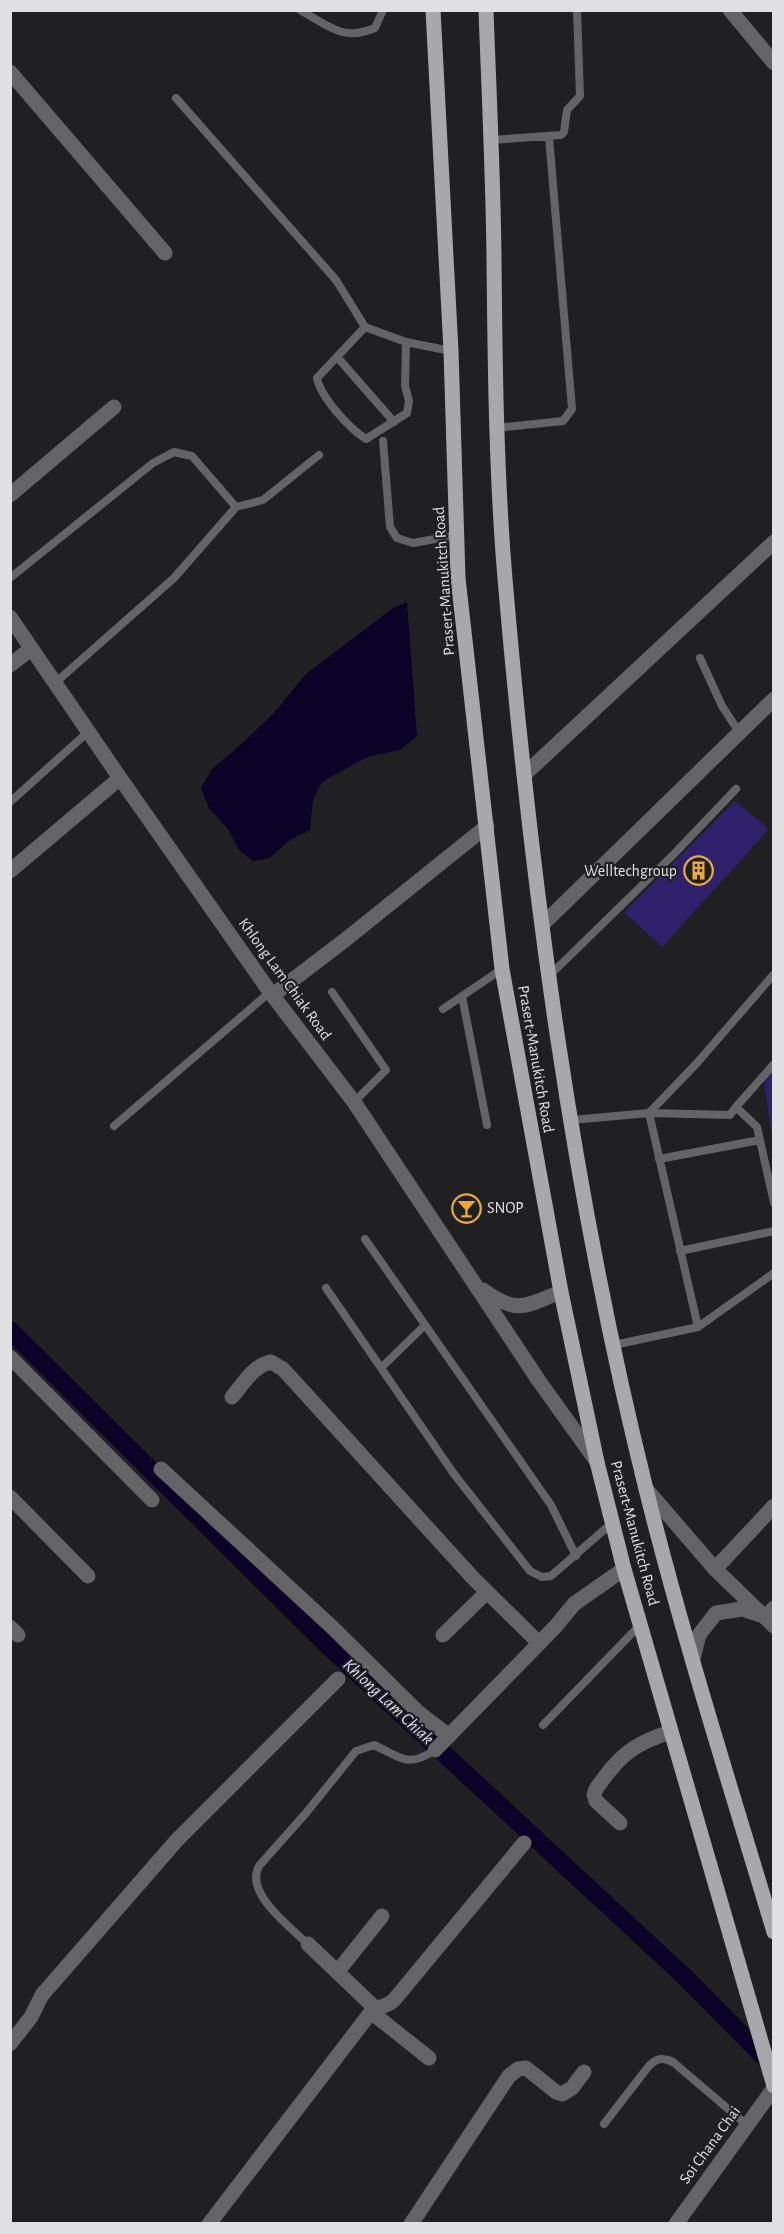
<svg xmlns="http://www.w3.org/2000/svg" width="784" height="2234" viewBox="0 0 784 2234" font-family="'Alegreya Sans',sans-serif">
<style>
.water{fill:#0a0227}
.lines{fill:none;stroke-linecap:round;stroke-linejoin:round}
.canal{stroke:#0a0227;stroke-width:18}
.building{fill:#2f206b}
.service{stroke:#646466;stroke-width:8}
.minor{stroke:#646466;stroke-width:15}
.tertiary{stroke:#646466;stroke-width:15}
.primary{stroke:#a8a8ac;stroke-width:15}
.labels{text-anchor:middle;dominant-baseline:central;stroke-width:4.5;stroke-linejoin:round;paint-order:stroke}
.street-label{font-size:16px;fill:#e0e0e3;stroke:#202023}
.poi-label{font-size:16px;fill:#e0e0e3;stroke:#202023;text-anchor:end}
.water-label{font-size:18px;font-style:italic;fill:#dadaf0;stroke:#202023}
</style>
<rect width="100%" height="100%" fill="#202023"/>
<path class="water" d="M407,602L417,736L400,750L367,757L322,782L313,800L310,830L288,841L270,858L253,861L239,850L228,829L209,808L201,788L212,769L238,747L274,713L306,674L393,608Z"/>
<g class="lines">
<path class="canal" d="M10,1330L330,1648L685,1977L771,2064"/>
</g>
<path class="building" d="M735,801L769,829L662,947L624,912Z
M774,1070V1137L772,1138L764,1081Z"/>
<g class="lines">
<path class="service" d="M300,10C327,25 343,42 375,28L383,10
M176,98L336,280L365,327L406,342L451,351
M491,140L561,135L564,132L567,110L580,96L577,10
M365,327L317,378C321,398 349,428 366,439L407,413L409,401L405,386L406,342
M338,358L394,422
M496,428L563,421L572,409L549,137
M383,441L390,527L397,538L413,543L457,535
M10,578L153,463L174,452L192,456L236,507
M700,658L722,706L739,732
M55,683L174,578L236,507L263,500L319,455
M10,802L88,732
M549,976L674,854L736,789
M332,992L386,1070L354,1102
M462,996L487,1125
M443,1009L502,969
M736,1107L774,1064
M572,1120L649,1113L730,1115L736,1107L757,1127L774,1203
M114,1126L270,992
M659,1159L760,1140
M365,1239L551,1505L576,1556
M680,1251L774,1231
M326,1288L454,1474L530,1571L542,1577L551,1576L612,1523
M698,1327L649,1113L697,1063L774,974
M614,1345L698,1327L774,1273
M381,1368L425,1325
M543,1725L640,1625
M308,1944C291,1928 244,1893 259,1866L306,1813L356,1751L374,1745C402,1758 408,1768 435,1750
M604,2124L648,2067C656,2058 662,2057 673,2062L747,2125"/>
<path class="minor" d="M730,10L774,63
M10,72L165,253
M10,495L114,407
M10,665L31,649
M525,774L774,542
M10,871L120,778
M543,924L774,699
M273,995L345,940L487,826
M10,1357L152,1500
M232,1397C243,1384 254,1365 271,1362L283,1369L473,1578L539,1643
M161,1469L333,1628L419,1713L449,1736
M10,1497L88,1576
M715,1569L774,1506
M765,1617L774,1608
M10,1627L18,1635
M443,1635L487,1592
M435,1750L556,1626L574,1604L624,1569
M620,1823L596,1801L594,1795L596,1789C618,1757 633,1743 671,1732
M308,1944L375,2008
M338,1971L382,1916
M371,2012L429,2058
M10,2044L31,2017L42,1995L177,1840L338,1679
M209,2224L371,2012C378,2006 387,2007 394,2000L524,1843
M411,2224L509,2076L518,2069L526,2068L556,2092L562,2094L572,2088L584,2072"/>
<path class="tertiary" d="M10,617L120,778L270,992L354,1102L539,1381L597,1462
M483,1290C518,1315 524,1306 561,1292
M646,1489L715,1569L774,1626
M693,1659L699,1635L716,1613L742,1609L760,1615
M676,2224L774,2088"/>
<path class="primary" d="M433,10L451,351L458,578L502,969L561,1292L597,1462L624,1569L774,2086
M486,10C489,92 493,174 494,256C495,363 496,471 505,579C531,884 572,1192 646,1489C683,1638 730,1785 774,1932"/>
</g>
<defs>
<symbol id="building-ring" viewBox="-11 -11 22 22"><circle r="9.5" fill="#202023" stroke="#eba93a" stroke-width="1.5"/><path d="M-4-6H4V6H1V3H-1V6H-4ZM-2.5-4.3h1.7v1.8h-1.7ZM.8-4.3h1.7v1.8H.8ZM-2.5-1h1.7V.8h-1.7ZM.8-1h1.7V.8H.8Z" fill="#eba93a"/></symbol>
<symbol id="bar-ring" viewBox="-11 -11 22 22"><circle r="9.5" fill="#202023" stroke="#eba93a" stroke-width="1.5"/><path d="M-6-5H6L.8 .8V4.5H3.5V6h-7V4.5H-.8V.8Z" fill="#eba93a"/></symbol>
</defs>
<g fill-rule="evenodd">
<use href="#building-ring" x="682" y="854" width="33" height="33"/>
<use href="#bar-ring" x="450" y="1192" width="33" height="33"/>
</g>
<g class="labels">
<g class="street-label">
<text transform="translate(444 581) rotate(-94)">Prasert-Manukitch Road</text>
<text transform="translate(285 979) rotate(54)">Khlong Lam Chiak Road</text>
<text transform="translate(536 1059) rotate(80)">Prasert-Manukitch Road</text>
<text transform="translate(635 1533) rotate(75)">Prasert-Manukitch Road</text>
<text transform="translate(710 2145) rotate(-54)">Soi Chana Chai</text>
</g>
<g class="poi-label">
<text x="677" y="871">Welltechgroup</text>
<text x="487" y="1208" text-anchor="start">SNOP</text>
</g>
<g class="water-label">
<text transform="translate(388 1702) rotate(43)">Khlong Lam Chiak</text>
</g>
</g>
<rect width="784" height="2234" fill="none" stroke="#e0e0e3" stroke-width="24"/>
</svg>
